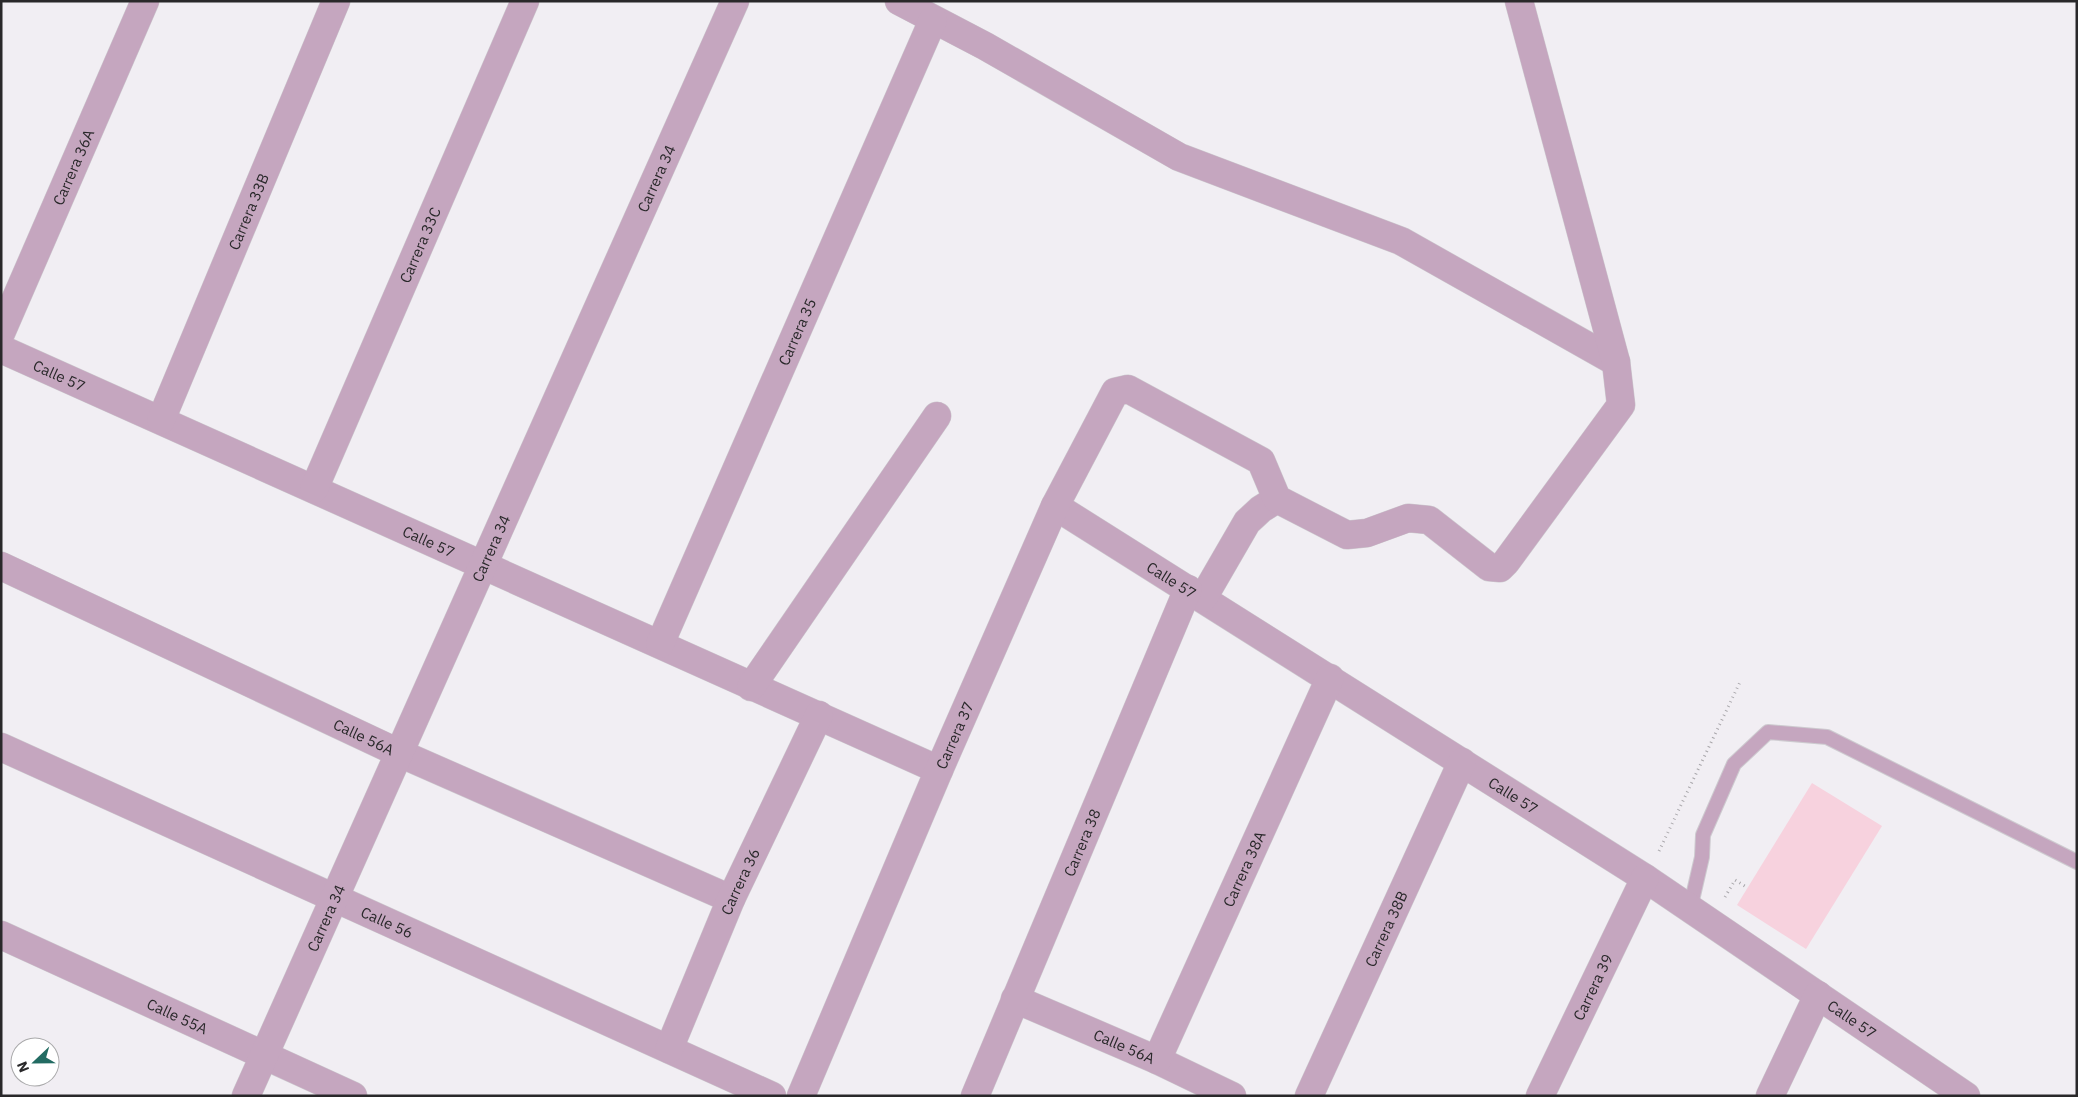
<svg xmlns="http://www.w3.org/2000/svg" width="2078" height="1097" viewBox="0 0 2078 1097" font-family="'IBM Plex Sans',sans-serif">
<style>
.green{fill:#f7d2de}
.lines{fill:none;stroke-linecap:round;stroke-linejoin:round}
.service-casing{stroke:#cdcacf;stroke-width:16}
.minor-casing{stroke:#cdcacf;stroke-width:29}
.path{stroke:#a9a7ab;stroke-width:3;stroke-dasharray:1 4;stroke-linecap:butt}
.service{stroke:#c5a6bf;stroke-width:14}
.minor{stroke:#c5a6bf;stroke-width:28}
.labels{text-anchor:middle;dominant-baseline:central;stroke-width:4;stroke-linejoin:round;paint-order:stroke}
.street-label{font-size:15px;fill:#29282a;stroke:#fff}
</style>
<rect width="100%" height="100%" fill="#f1eef3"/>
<path class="green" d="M1812,783L1882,826L1806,949L1737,905Z"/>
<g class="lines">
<defs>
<path id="service" d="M1690,909L1702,857L1703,835L1734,764L1768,732L1827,737L2077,862"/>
<g id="minor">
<path d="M899,1L985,46L1179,157L1401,241L1616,362"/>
<path id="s1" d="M1,333L145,1"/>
<path id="s2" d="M1,349L939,770"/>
<path id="s3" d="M161,420L336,1"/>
<path id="s4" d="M314,489L525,1"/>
<path id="s5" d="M1055,506L1645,878L1966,1096"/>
<path id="s6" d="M1,566L399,753L731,899"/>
<path d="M1203,598L1247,522L1261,509L1277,499"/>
<path id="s7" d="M660,644L933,20"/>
<path d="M751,687L937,416"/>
<path id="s8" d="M1,747L772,1096"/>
<path id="s9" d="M1,935L353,1096"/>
<path id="s10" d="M1015,999L1157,1060L1232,1096"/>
<path id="s11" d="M669,1049L731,899L819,715"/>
<path id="s12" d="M1157,1060L1330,678"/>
<path id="s13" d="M246,1096L735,1"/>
<path id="s14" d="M801,1096L939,770L1055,506L1115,392L1128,389L1261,461L1277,499L1347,535L1367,533L1408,518L1429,520L1489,567L1500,568L1506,562L1621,405L1616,362L1519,1"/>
<path id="s15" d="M975,1096L1188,589"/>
<path id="s16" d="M1309,1096L1462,762"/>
<path id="s17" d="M1540,1096L1645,878"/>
<path d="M1770,1096L1818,995"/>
</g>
</defs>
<use href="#service" class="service-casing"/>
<use href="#minor" class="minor-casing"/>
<path class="path" d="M1659,851L1741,680
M1725,897L1735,880L1748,888"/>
<use href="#service" class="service"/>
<use href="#minor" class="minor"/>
</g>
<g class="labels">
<g class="street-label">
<text stroke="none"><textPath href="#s1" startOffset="181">Carrera 36A</textPath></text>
<text stroke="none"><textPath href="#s13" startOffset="1005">Carrera 34</textPath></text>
<text stroke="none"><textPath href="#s3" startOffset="226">Carrera 33B</textPath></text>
<text stroke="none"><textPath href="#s4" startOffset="266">Carrera 33C</textPath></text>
<text stroke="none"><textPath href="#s7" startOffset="341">Carrera 35</textPath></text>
<text stroke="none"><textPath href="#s2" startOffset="64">Calle 57</textPath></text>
<text stroke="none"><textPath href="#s2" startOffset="469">Calle 57</textPath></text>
<text stroke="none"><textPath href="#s13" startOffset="600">Carrera 34</textPath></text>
<text stroke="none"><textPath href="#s5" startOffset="138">Calle 57</textPath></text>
<text stroke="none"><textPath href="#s14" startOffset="392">Carrera 37</textPath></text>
<text stroke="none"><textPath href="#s6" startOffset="401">Calle 56A</textPath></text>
<text stroke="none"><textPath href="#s5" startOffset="542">Calle 57</textPath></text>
<text stroke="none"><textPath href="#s15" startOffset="275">Carrera 38</textPath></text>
<text stroke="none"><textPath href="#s12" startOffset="210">Carrera 38A</textPath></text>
<text stroke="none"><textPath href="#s11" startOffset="182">Carrera 36</textPath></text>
<text stroke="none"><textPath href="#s13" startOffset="195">Carrera 34</textPath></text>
<text stroke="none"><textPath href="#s8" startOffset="424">Calle 56</textPath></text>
<text stroke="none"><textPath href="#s16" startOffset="184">Carrera 38B</textPath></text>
<text stroke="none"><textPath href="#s17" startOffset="121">Carrera 39</textPath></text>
<text stroke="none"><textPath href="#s9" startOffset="194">Calle 55A</textPath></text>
<text stroke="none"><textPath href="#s5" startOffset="948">Calle 57</textPath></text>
<text stroke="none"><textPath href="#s10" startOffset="119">Calle 56A</textPath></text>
</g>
</g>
<rect width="2078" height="1097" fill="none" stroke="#29282a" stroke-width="5"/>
<g transform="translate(35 1062) rotate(248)"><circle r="24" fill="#ffffff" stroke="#a9a9aa"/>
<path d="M0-4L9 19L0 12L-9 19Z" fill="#226b62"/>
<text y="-8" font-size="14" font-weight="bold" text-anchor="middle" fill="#29282a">N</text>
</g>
</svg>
